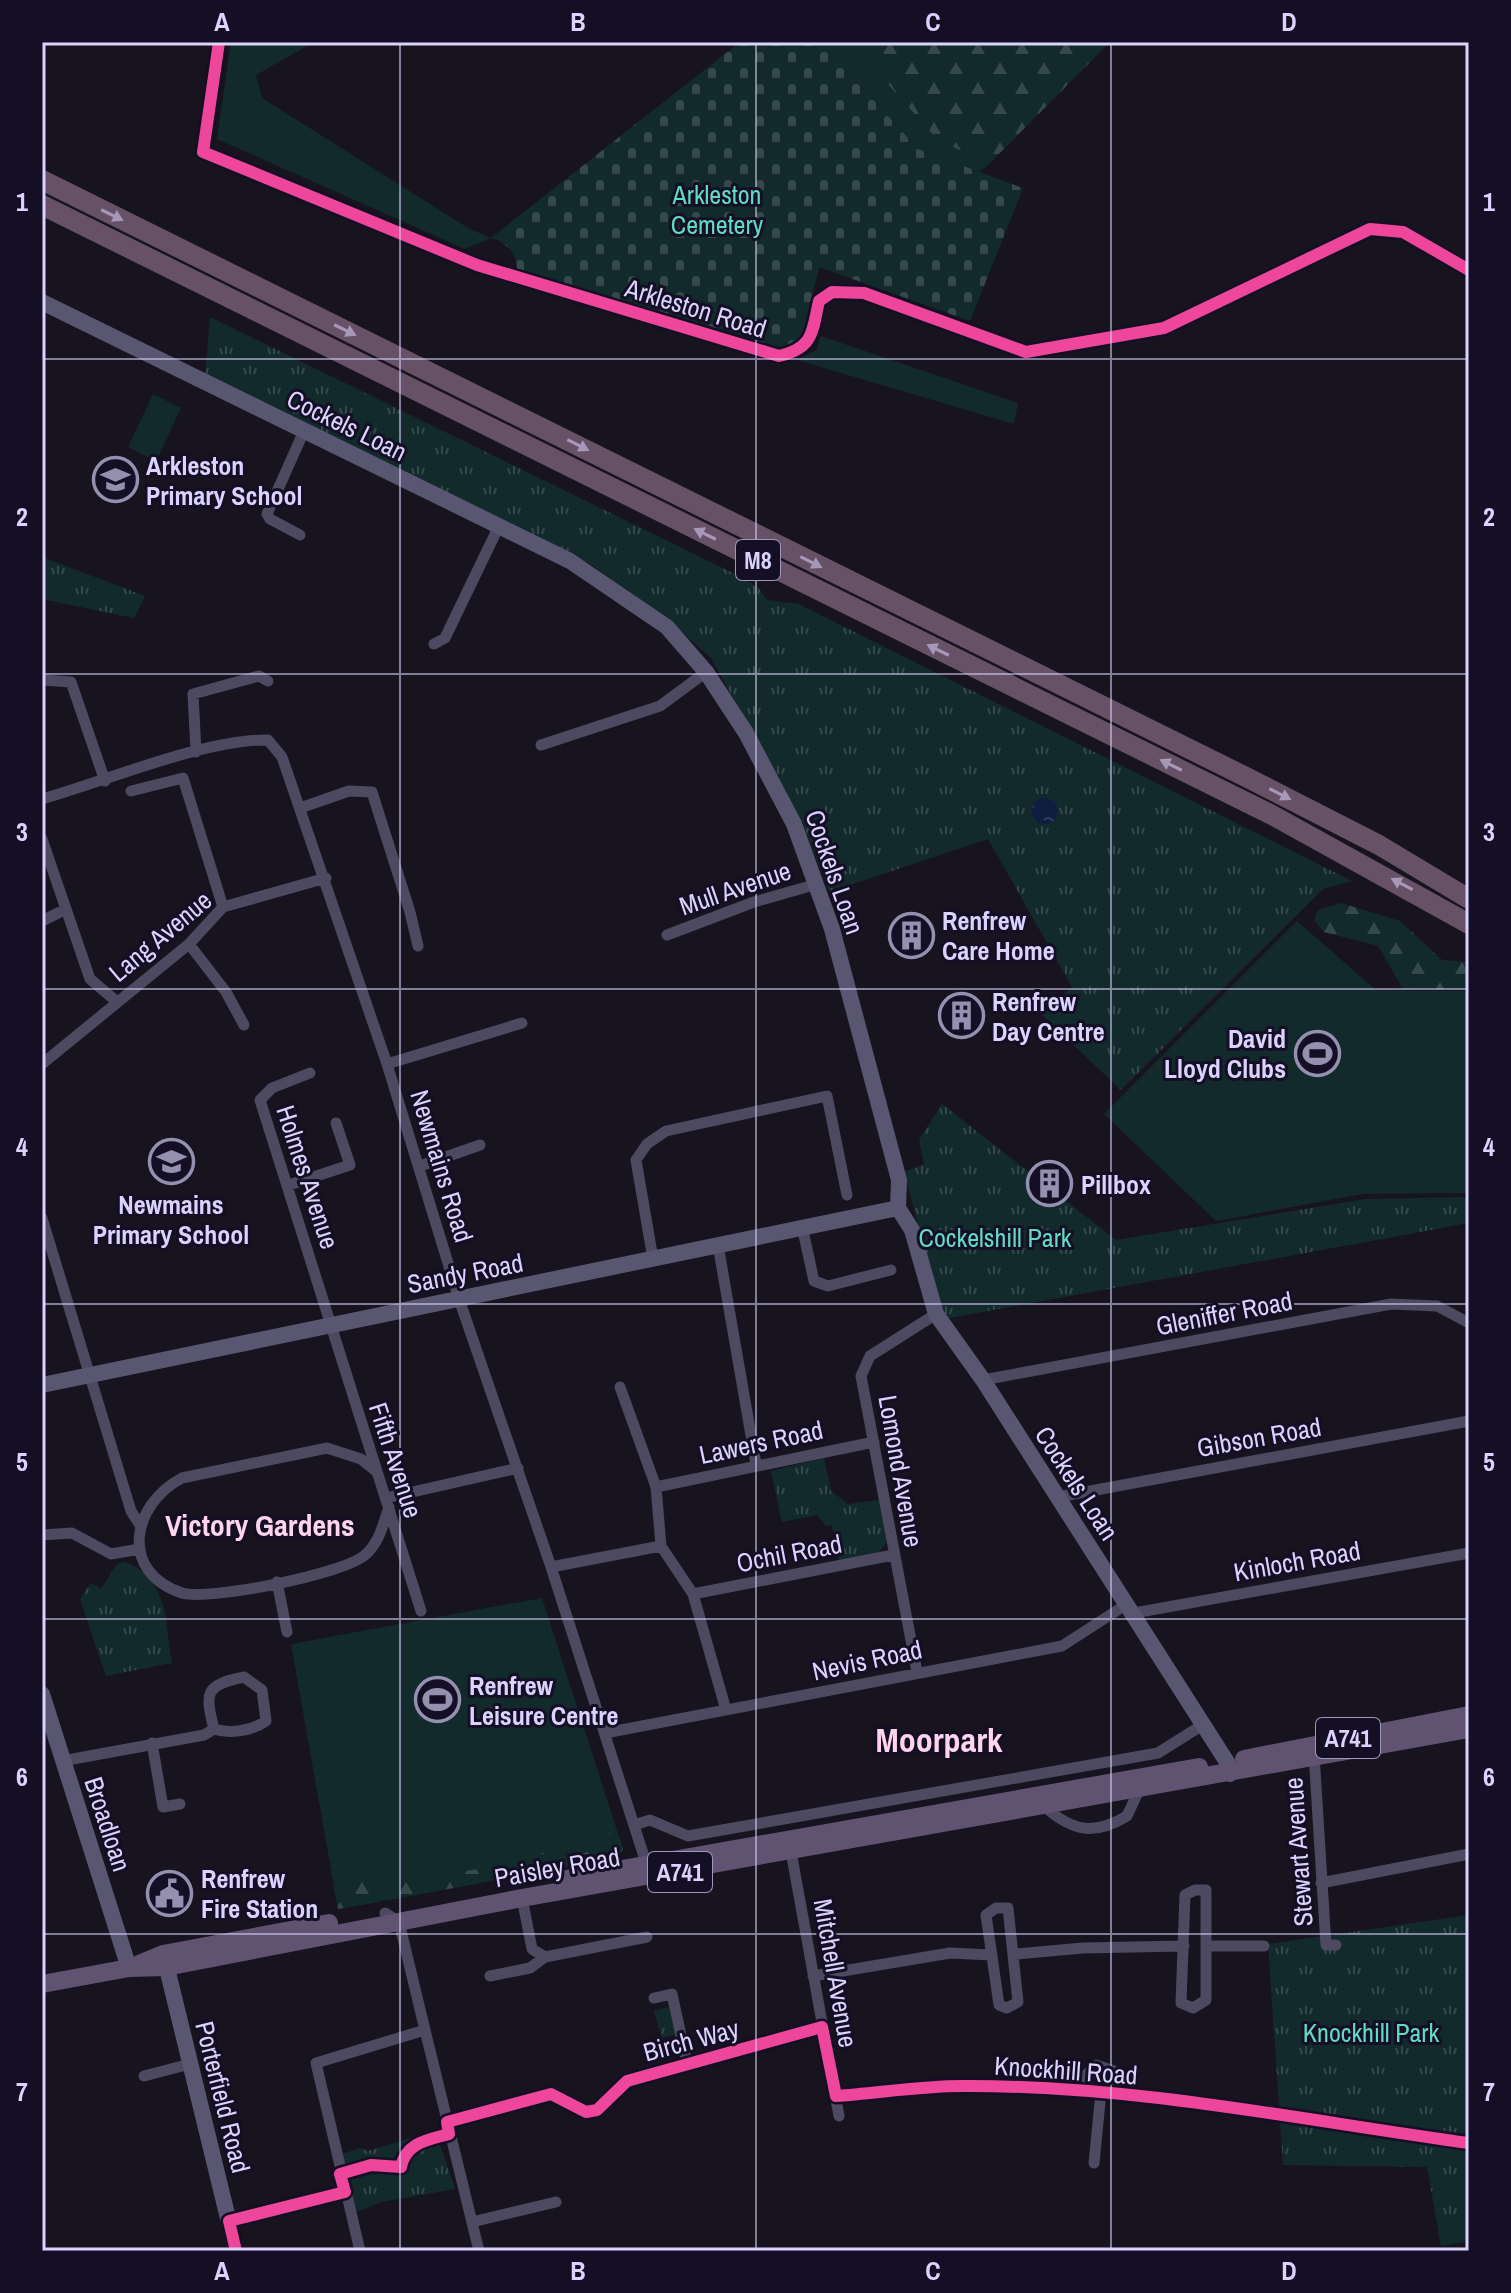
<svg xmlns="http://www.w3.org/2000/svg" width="1511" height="2293" viewBox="0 0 1511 2293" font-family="'Archivo Narrow',sans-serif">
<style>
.grass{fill:#132a2c}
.forest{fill:url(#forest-firs)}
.cemetery{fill:url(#cemetery-stones)}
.park{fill:url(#park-tufts)}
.water{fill:url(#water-ripples)}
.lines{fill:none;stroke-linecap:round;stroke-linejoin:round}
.street{stroke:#4c4960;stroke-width:11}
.secondary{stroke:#595671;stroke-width:16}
.primary{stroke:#605371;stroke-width:18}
.highway{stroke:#675167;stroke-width:20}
.cycleway-casing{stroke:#140f24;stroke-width:17}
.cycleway{stroke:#ed469a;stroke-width:12}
.oneway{fill:#a798ba}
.grid{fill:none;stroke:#dbd3fe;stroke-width:2;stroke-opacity:0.55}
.labels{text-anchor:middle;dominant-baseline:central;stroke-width:6;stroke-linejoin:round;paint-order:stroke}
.shield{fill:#140f24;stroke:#9f98bd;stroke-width:2}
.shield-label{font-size:24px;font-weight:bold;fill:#dbd3fe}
.park-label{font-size:26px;fill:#62dbc5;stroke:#140f24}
.street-label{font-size:26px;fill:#dbd3fe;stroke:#140f24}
.poi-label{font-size:26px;font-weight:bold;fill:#dbd3fe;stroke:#140f24;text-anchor:start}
.quarter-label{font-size:30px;font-weight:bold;fill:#fed5ec;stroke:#140f24}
.district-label{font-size:34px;font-weight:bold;fill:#fed5ec;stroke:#140f24}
.neatline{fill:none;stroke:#dbd3fe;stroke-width:3}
.grid-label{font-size:26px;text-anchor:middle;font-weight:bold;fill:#dbd3fe}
</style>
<defs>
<pattern id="forest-firs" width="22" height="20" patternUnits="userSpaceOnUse" patternTransform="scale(2)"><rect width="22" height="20" fill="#132a2c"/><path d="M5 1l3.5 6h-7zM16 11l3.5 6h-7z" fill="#35484c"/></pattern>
<pattern id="cemetery-stones" width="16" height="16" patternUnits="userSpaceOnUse" patternTransform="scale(2)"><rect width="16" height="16" fill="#132a2c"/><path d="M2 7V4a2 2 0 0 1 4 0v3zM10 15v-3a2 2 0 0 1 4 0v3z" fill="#35484c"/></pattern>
<pattern id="park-tufts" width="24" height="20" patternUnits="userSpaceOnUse" patternTransform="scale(2)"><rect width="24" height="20" fill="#132a2c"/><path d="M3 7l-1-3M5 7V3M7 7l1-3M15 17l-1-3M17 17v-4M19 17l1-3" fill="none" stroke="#35484c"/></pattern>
<pattern id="water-ripples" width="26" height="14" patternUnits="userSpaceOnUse" patternTransform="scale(2)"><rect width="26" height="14" fill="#0f1d41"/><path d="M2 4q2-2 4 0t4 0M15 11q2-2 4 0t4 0" fill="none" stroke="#313d5e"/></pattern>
</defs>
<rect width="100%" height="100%" fill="#17141f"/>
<path class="grass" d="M231,42H314L256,75L262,98L468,228L491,238L465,249L217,139Z
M821,42H850L938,140L989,164L980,172L918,149Z
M821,336L1018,403L1014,424L797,360L816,350Z
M153,394L181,408L156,461L128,447Z
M1297,921L1376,990L1469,991V1193L1363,1194L1216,1221L1104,1114Z
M542,1598L623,1849L618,1857L338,1909L291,1644Z"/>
<path class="forest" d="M850,42H1110L989,164L938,140Z
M1341,903L1400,921L1442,960L1469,962V989H1403L1378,946L1324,932L1314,920L1318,910Z
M611,1830L620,1838L623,1849L618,1857L537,1872L541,1853C569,1854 599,1861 611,1830Z
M508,1863L511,1877L385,1901L393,1885Z
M366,1882L377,1890L380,1902L338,1909L333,1885Z"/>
<path class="cemetery" d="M740,42H821L918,149L1023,188L970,321L819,267L801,341L780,348L623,306L517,270C517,254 507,242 491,238Z"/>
<path class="park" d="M210,317L731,572L758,587L767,600L799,604L1352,881L1323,889L1121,1090L1042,1015L1072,987L988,839L829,892L803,824L711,658L670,621L589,563L205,377Z
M42,557L145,596L134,618L42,599Z
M942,1104L1116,1240L1366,1199L1469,1197V1223L944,1319L904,1172L924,1164L919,1140Z
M824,1458L831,1491L848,1504L879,1500L888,1540L877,1555L839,1562L832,1525L826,1526L817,1515L782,1522L771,1471Z
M125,1562C169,1578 165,1624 172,1663L106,1676L80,1599L91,1583L101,1589L117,1564Z
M1469,1915V2241L1441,2246L1427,2167L1283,2165L1268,1944Z
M669,2007L676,2034L662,2038L654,2011Z
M440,2129L443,2141L440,2145L455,2189L381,2202L356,2212L342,2154L360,2148L368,2151Z"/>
<path class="water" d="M1032 811a13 13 0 1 1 26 0a13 13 0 1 1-26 0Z"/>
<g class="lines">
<path class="street" d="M219,42L203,152L477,265L779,356C814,348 812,332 819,301L832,292L864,293L1026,352L1164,328L1370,229L1403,232L1469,270
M300,535L270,519L267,514L304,431
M434,644L445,638L499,526
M42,680L71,682L105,781
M541,745L660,706L706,672
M196,752L193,694L259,676L268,681
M131,791L183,778L223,907
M42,799C106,781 205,739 268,740L282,757L387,1064L459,1299L551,1567L648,1869
M300,808L349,791L372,792L410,912L418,946
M42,839L90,979L116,1001
M42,921L64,910
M667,935L754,902L817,884
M189,944L226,992L244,1025
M42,1064L189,944L223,907L326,878
M387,1064L522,1023
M310,1073L272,1088L260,1100L421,1611
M420,1166L480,1145
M289,1185L350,1165L336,1123
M42,1218L131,1511L140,1525
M802,1226L814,1281L828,1286L891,1270
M718,1245L756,1464
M653,1259L636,1160L647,1144L666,1131L827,1096L847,1195
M983,1380L1391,1304L1437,1306L1469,1323
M620,1387L656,1487L661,1546L693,1594L726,1710
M377,1472L361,1459L327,1448L182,1478C131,1505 119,1572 182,1593C209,1601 344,1574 365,1555C379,1543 383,1525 389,1507
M656,1487L874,1442
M1058,1497L1469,1421
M386,1498L518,1468
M42,1535L72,1533L111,1554L140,1549
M551,1567L661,1546
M277,1582L287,1632
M693,1594L893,1555
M1134,1613L1469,1553
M917,1672L861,1376L870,1356L936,1314
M244,1677L262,1690L266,1721C252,1731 229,1734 214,1729C205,1693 204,1685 244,1677Z
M605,1733L1062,1646L1127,1604
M152,1743L163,1807L180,1804
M1314,1754L1326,1945H1336
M62,1761L204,1735L214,1729
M1045,1807C1072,1831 1094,1836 1127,1816L1139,1790
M634,1825L650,1820L688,1836L1158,1753L1204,1724
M790,1846L839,2116
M1321,1883L1469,1854
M1195,1890H1206V2000L1193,2008L1181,2003L1185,1895Z
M522,1898L532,1949L545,1957
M996,1908H1008L1018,2002L1007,2008L999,2005L986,1915Z
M385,1913L399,1922L425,2030
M1207,1946H1264
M1015,1954L1083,1948L1184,1946
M490,1976L530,1968L545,1957L647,1937
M813,1976L950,1953L992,1955
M654,1998L672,1994L687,2063
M144,2076L190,2064
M1079,2090L1081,2080L1096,2065L1114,2071L1119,2094
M836,2096L961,2086L1079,2090L1273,2112L1292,2117
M447,2122L551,2094L586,2112L597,2110L627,2081L822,2027
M1094,2163L1101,2092
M229,2221L345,2192
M472,2222L556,2202
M360,2251L316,2063L425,2030L479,2251"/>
<path class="secondary" d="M42,302L570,561L667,627L706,672L746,733L794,824L832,929L899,1180L898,1208L912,1230L936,1314L983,1380L1227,1762L1230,1774
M42,1385L898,1208
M42,1694L129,1968
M164,1956L236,2251"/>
<path class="primary" d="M1244,1759L1469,1715
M566,1879L1199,1767
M139,1964L163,1954L329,1923
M42,1984L129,1968L166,1967L522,1898L1469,1729"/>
<path class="highway" d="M42,180L1248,778L1379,845L1469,899
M42,205L1272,815L1469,924"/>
<defs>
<path id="cycleway" d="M219,42L203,152L477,265L779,356C814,348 812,332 819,301L832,292L864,293L1026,352L1164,328L1370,229L1403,232L1469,270
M236,2251L229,2221L345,2192L340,2174L371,2165L401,2167C406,2142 428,2140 449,2134L447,2122L551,2094L586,2112L597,2110L627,2081L822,2027L836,2096C878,2093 921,2086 963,2086C1134,2085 1301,2120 1469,2143"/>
</defs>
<use href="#cycleway" class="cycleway-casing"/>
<use href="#cycleway" class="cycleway"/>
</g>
<defs><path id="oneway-solid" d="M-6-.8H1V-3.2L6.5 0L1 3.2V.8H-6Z" transform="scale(2)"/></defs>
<g class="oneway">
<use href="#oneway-solid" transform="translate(112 215) rotate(26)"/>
<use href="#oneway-solid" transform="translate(345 330) rotate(26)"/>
<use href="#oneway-solid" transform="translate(578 445) rotate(27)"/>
<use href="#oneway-solid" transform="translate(705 534) rotate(-154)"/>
<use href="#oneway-solid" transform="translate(811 562) rotate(27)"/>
<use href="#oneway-solid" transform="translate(938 650) rotate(-154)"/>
<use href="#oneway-solid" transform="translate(1171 765) rotate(-154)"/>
<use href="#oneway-solid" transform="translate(1280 794) rotate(27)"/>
<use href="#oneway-solid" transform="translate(1402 884) rotate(-152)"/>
</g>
<path class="grid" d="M400,42V2251M756,42V2251M1111,42V2251M42,359H1469M42,674H1469M42,989H1469M42,1304H1469M42,1619H1469M42,1934H1469"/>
<defs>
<symbol id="school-ring" viewBox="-11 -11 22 22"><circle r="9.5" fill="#140f24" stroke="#9690b0" stroke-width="1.5"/><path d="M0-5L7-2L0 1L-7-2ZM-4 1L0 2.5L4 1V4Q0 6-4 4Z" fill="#9690b0"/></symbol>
<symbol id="building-ring" viewBox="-11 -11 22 22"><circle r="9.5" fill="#140f24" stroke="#9690b0" stroke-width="1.5"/><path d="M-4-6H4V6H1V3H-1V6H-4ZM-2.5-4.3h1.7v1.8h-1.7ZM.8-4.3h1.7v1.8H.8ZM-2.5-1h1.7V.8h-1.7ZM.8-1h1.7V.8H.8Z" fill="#9690b0"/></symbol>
<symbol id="stadium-ring" viewBox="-11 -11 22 22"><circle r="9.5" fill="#140f24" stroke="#9690b0" stroke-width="1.5"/><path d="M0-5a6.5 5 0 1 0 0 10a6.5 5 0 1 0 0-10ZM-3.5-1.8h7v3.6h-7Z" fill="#9690b0"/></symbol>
<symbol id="civic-ring" viewBox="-11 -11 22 22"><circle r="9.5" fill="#140f24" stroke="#9690b0" stroke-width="1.5"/><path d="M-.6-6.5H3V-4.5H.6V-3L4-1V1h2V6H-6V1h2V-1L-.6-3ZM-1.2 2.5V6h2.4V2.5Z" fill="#9690b0"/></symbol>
</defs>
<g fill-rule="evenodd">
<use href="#school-ring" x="90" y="454" width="51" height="51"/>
<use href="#building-ring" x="886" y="910" width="51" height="51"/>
<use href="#building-ring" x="936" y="990" width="51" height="51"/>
<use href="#stadium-ring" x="1292" y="1028" width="51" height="51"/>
<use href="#school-ring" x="146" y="1136" width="51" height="51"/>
<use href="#building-ring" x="1024" y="1158" width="51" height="51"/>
<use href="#stadium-ring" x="412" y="1674" width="51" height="51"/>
<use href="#civic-ring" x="144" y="1868" width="51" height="51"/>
</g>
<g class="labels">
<g class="shield">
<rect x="736" y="540" width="44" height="40" rx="6"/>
<rect x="1316" y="1718" width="64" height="40" rx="6"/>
<rect x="648" y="1852" width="64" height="40" rx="6"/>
</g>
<g class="shield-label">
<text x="758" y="560">M8</text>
<text x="1348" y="1738">A741</text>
<text x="680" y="1872">A741</text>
</g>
<g class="park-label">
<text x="717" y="194">Arkleston<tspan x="717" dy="30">Cemetery</tspan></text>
<text x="995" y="1237">Cockelshill Park</text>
<text x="1371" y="2032">Knockhill Park</text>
</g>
<g class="street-label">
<text transform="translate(696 308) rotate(17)">Arkleston Road</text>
<text transform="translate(347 425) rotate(26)">Cockels Loan</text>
<text transform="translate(835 872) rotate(71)">Cockels Loan</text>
<text transform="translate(735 888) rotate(-19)">Mull Avenue</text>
<text transform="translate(160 936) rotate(-40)">Lang Avenue</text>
<text transform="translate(442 1166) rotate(73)">Newmains Road</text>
<text transform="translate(308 1177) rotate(72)">Holmes Avenue</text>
<text transform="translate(465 1273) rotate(-11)">Sandy Road</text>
<text transform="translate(1224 1313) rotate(-11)">Gleniffer Road</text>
<text transform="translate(1259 1437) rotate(-10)">Gibson Road</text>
<text transform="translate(761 1442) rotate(-12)">Lawers Road</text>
<text transform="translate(396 1460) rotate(72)">Fifth Avenue</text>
<text transform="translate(901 1471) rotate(80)">Lomond Avenue</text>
<text transform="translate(1077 1483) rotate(57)">Cockels Loan</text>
<text transform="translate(789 1553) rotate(-11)">Ochil Road</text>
<text transform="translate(1297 1561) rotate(-10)">Kinloch Road</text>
<text transform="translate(867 1660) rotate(-12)">Nevis Road</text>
<text transform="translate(108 1824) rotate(72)">Broadloan</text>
<text transform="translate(1298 1852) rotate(-94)">Stewart Avenue</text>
<text transform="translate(557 1867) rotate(-10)">Paisley Road</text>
<text transform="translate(836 1973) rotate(80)">Mitchell Avenue</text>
<text transform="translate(691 2040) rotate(-15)">Birch Way</text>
<text transform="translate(1066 2070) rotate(4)">Knockhill Road</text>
<text transform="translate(223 2097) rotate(76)">Porterfield Road</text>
</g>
<g class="poi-label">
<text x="146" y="465">Arkleston<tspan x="146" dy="30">Primary School</tspan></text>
<text x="942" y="920">Renfrew<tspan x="942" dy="30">Care Home</tspan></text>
<text x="992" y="1001">Renfrew<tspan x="992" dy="30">Day Centre</tspan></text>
<text x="1286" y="1038" text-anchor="end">David<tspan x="1286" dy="30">Lloyd Clubs</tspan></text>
<text x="1081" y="1184">Pillbox</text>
<text x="171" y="1204" text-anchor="middle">Newmains<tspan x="171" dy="30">Primary School</tspan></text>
<text x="469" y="1685">Renfrew<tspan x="469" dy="30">Leisure Centre</tspan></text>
<text x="201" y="1878">Renfrew<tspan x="201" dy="30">Fire Station</tspan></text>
</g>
<g class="quarter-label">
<text x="260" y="1525">Victory Gardens</text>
</g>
<g class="district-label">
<text x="939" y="1740">Moorpark</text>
</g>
</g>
<rect width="1511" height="2293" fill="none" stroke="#140f24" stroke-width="88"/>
<rect x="44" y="44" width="1423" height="2205" class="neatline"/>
<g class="grid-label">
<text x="222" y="31">A</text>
<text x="578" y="31">B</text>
<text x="933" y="31">C</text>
<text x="1289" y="31">D</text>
<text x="22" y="211">1</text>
<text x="1489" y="211">1</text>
<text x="22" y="526">2</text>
<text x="1489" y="526">2</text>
<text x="22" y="841">3</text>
<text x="1489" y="841">3</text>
<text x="22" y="1156">4</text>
<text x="1489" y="1156">4</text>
<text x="22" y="1471">5</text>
<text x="1489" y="1471">5</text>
<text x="22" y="1786">6</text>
<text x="1489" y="1786">6</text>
<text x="22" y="2101">7</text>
<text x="1489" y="2101">7</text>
<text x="222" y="2280">A</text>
<text x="578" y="2280">B</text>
<text x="933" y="2280">C</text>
<text x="1289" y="2280">D</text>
</g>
</svg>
